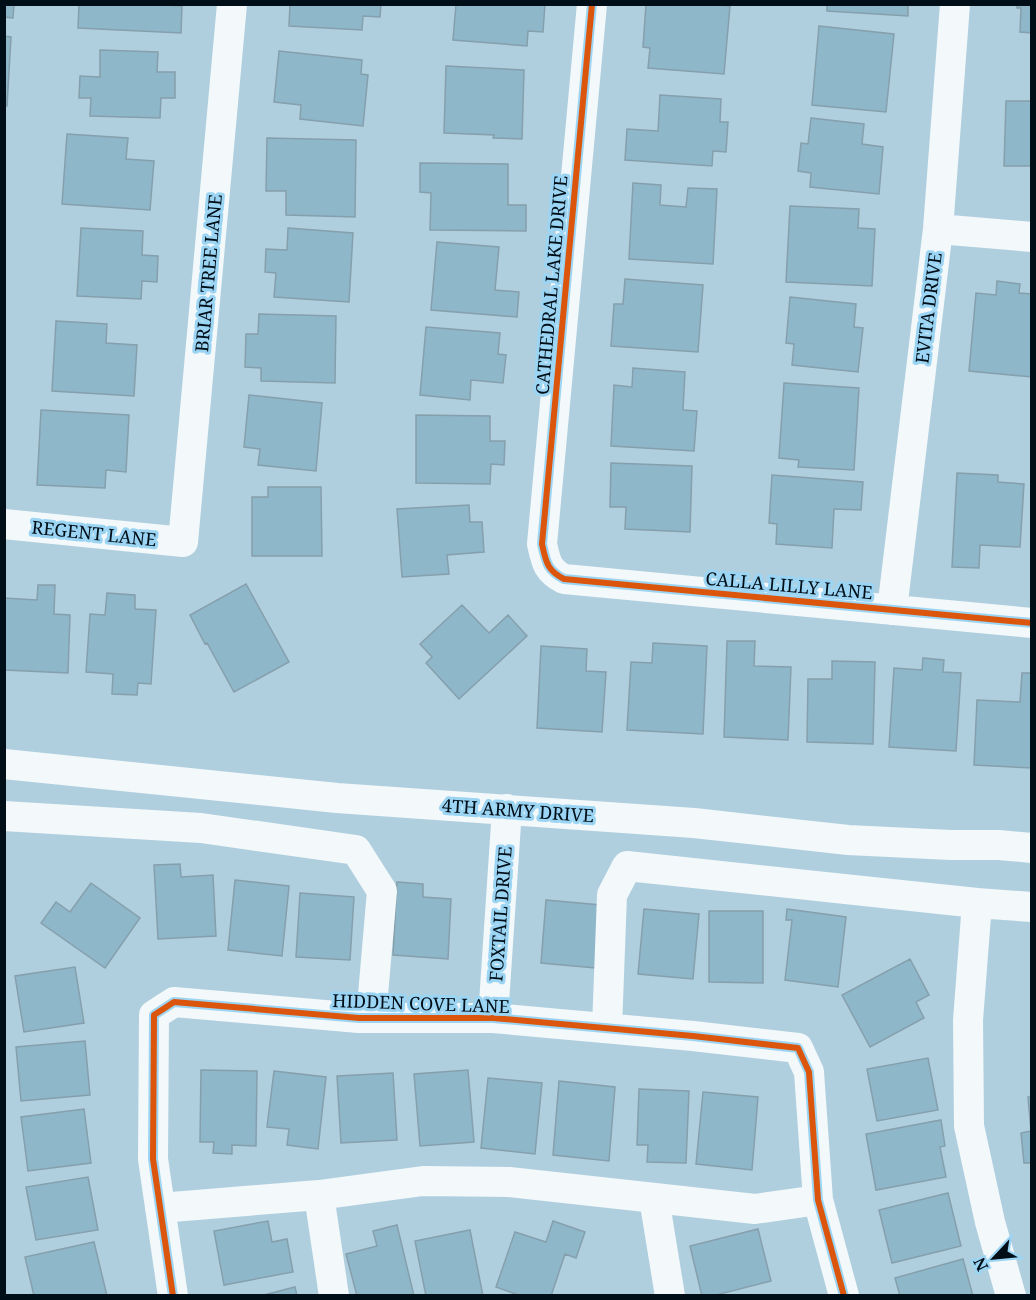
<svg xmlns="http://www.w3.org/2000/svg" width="1036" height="1300" viewBox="0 0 1036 1300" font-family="'Noto Serif',serif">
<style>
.building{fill:#8eb7c9;stroke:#869fac;stroke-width:1.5}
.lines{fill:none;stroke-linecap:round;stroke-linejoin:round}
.minor{stroke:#f3f8fa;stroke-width:30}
.cycleway-casing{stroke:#9bd5f3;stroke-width:10}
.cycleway{stroke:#dc550d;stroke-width:6}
.labels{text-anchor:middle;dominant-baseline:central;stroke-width:6;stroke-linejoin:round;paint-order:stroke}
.street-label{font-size:18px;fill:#000e18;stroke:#9bd5f3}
</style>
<rect width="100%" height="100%" fill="#afcfdf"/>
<path class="building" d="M4,4H14L13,18L4,17Z
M79,4H151L182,6L181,33L78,28Z
M290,4H381L380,17L363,16L362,30L289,26Z
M456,4H545L543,32L528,31L527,46L453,40Z
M646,4H710L730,6L724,74L648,68L650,48L643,47Z
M827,4H908V16L827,11Z
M1017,4H1032V33L1020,32L1021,8H1017Z
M819,26L894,34L886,112L812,105Z
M4,36L11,37L7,106H4Z
M100,50L158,52L157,72H175V98H161L160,118L90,116L91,98H79L80,76L100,77Z
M279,51L362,60L361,74L368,75L363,126L300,119L301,105L274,102Z
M446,66L524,70L522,139L493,138L494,135L444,133Z
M660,95L721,99L720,122H728L726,152L713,151L712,166L625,160L627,129L658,131Z
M1006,101H1032V166H1004Z
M811,118L864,124L862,144L883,147L879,194L810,187L811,173L798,171L801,143L808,144Z
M67,134L128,138L126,159L154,161L150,210L62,204Z
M267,138L356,140L355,217L286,215V191H266Z
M420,163L508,164V205H526V231L430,230L431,193L420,192Z
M633,183L661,185L660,205L686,207L688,188L717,189L713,264L629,259Z
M790,206L859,209L858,228L875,229L872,286L786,282Z
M81,228L143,231L142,255L158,256L157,282L142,281L141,299L77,296Z
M288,228L353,233L349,302L274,297L276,273L265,272L266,249L287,250Z
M437,242L499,247L495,290L519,292L517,317L431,310Z
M625,279L703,285L698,352L611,346L614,304H623Z
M997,281L1020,284L1019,293L1032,294V377L969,371L976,293L996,295Z
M790,297L856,304L854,327L863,328L858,372L792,365L794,344L786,343Z
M259,314L336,316L335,383L261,381V368L245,367L246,334H258Z
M56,321L107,324L106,343L137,345L134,396L52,391Z
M426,327L500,333L498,354L506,355L503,383L471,380L470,400L420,395Z
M633,368L685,372L683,410L697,411L694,451L611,446L614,385L632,387Z
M784,383L859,388L854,470L798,467L799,460L779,458Z
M249,395L322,403L316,471L258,465L260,449L244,447Z
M41,410L129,415L126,472L106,470L105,488L37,485Z
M416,415L490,416V441H505L504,465L491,464L490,484L416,483Z
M611,463L692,466L690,532L625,529L626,507H610Z
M957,473L998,475V482L1024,484L1020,547L980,545L979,568L952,567Z
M772,475L863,482L861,510L834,509L832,548L776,544L777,524L769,523Z
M268,487H321L322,556H252V497H268Z
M469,505L470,522H482L484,552L447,555L449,574L402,577L397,509Z
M246,584L289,662L234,692L207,643L205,644L190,615Z
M38,585H55L54,614L70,615L68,673L4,670V598L37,600Z
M107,593L135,595V609L156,610L151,684L138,683L137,695L112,694L113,674L86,672L90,614L105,615Z
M462,605L489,633L508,615L527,636L459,699L426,663L432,657L420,644Z
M727,641H755L754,666L791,667L788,740L724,737Z
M653,643L707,646L703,734L627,730L631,662L652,663Z
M541,646L587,649L586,671L606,672L602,732L537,728Z
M923,658L944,660L943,672L961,673L956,751L889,747L894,668L922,670Z
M832,661L875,662L873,744L807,742L808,679H832Z
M1022,673H1032V768L974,765L977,700L1020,702Z
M180,864L181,877L213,875L216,936L158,939L154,865Z
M235,880L289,886L282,956L228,950Z
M397,882L423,884V897L451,899L448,959L393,955Z
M91,883L140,918L105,968L41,923L56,902L70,912Z
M300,893L354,897L350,960L296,957Z
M546,900L601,905L595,968L541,963Z
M644,909L699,914L693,979L638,974Z
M787,909L846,917L838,987L785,980L792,920H786Z
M709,911H763V983L709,982Z
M910,959L929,995L916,1002L924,1018L870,1047L842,995Z
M75,967L84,1023L24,1032L15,976Z
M85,1041L90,1095L21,1101L16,1047Z
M928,1058L938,1110L877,1121L867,1069Z
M201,1070L257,1071L256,1146L232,1145V1154L213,1153L214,1142H200Z
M468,1070L474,1142L420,1146L414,1074Z
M274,1071L326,1077L318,1149L287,1145L289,1129L267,1127Z
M393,1073L397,1140L341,1143L337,1076Z
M488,1078L542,1083L535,1154L481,1148Z
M559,1081L615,1087L609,1161L553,1155Z
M639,1089L689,1091L686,1163L647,1162L648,1145H637Z
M703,1092L758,1097L752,1170L696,1164Z
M1028,1097H1032V1163H1024L1021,1133L1031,1131Z
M84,1109L91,1163L28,1171L21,1117Z
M941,1120L945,1146L940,1147L946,1177L876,1190L866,1134Z
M88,1177L98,1230L36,1240L26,1187Z
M948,1193L961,1246L892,1263L879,1210Z
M268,1221L272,1242L287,1239L293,1272L224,1285L214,1231Z
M553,1221L585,1232L576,1258L565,1254L551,1296H521L496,1287L515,1232L546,1242Z
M397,1225L414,1296H357L346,1254L377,1246L373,1231Z
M758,1229L771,1281L712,1296H702L690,1246Z
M470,1230L483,1296H426L415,1241Z
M94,1242L107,1296H34L25,1257Z
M963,1259L973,1296H900L895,1278Z
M295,1287L297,1296H260Z"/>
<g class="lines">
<path class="minor" d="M592,4L542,544C546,562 547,570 564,579L1032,623
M938,229L1032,237
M4,524L183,542L232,4
M892,610L938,229L955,4
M4,764L337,798L694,823L848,840L951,845H999L1032,848
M4,816L201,828L356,850L382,891L371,1018
M493,1018L507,809
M607,1028L612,895L627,866L977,903
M319,1195L334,1296
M654,1198L670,1296
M160,1208L319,1195L423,1181L509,1182L755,1209L818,1200
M173,1296L153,1159L154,1015L174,1002L359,1018H493L693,1036L798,1048L809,1072L818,1200L844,1296
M1011,1296L990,1222L969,1126L968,1020L977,903L1032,907"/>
<defs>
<path id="cycleway" d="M592,4L542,544C546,562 547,570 564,579L1032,623
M173,1296L153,1159L154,1015L174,1002L359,1018H493L693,1036L798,1048L809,1072L818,1200L844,1296"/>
</defs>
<use href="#cycleway" class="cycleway-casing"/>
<use href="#cycleway" class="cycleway"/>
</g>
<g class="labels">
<g class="street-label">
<text transform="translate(208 273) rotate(-85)">BRIAR TREE LANE</text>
<text transform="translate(551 285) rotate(-85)">CATHEDRAL LAKE DRIVE</text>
<text transform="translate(928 308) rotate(-83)">EVITA DRIVE</text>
<text transform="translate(94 533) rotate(6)">REGENT LANE</text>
<text transform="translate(789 585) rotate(5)">CALLA LILLY LANE</text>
<text transform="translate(518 810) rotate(4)">4TH ARMY DRIVE</text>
<text transform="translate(500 914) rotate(-86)">FOXTAIL DRIVE</text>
<text transform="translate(421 1003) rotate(2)">HIDDEN COVE LANE</text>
</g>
</g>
<rect width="1036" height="1300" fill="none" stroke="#000e18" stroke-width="12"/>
<g transform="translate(994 1258) rotate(244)" stroke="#9bd5f3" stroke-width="4.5" paint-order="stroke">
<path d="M0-4.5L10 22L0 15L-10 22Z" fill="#000e18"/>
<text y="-9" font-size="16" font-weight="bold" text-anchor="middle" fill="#000e18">N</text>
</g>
</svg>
